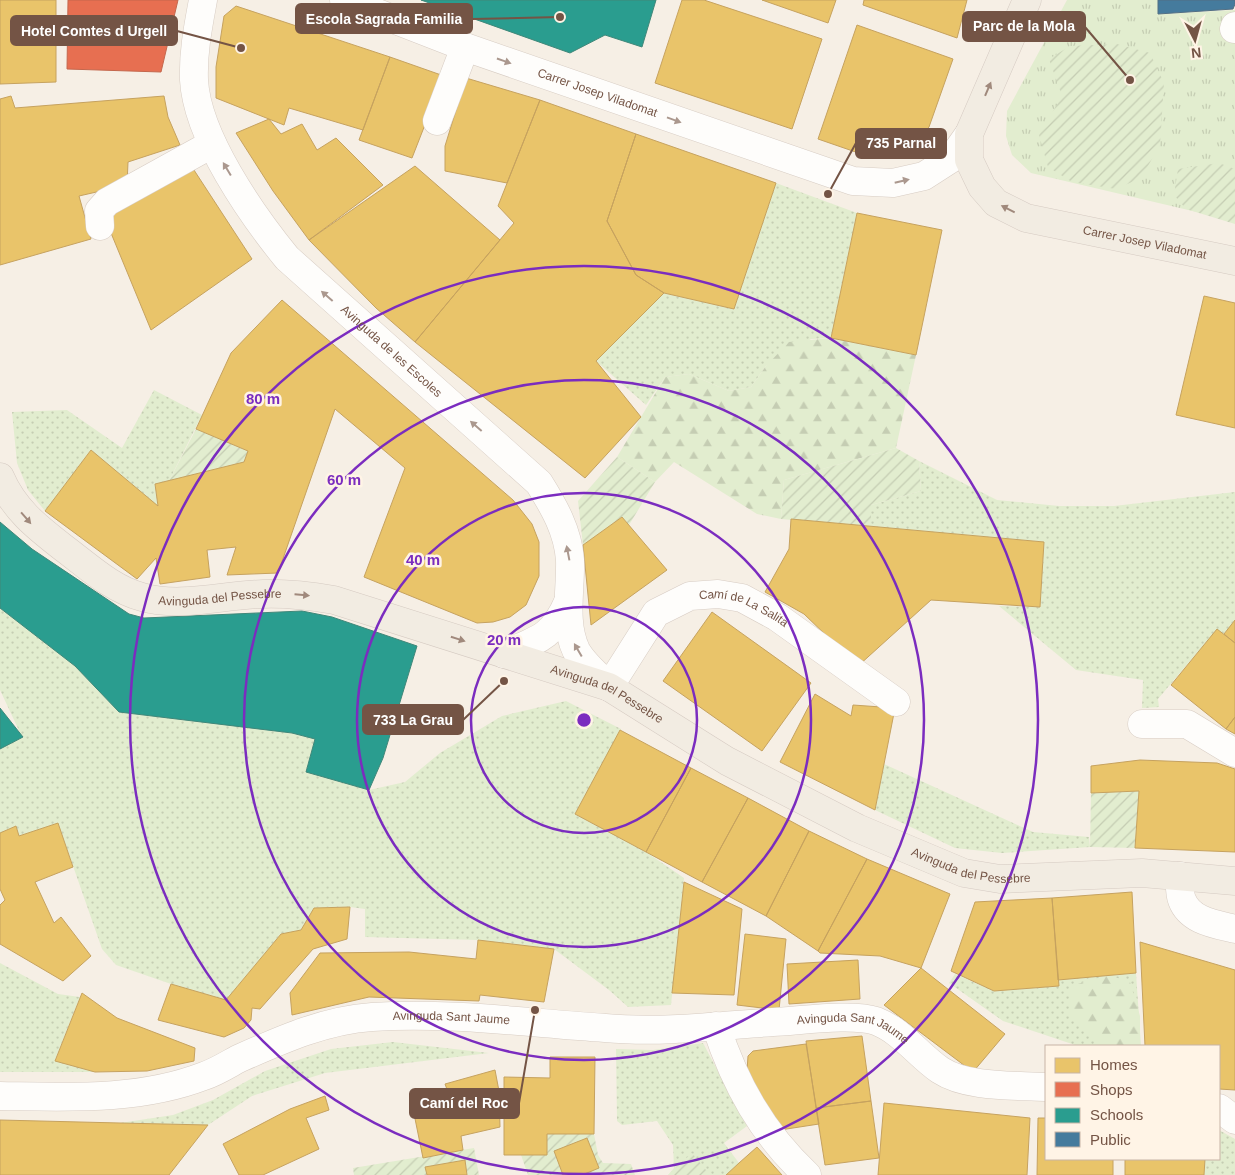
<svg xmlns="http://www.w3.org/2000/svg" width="1235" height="1175" viewBox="0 0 1235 1175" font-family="Helvetica,sans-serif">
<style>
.grass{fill:url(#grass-dots)}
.forest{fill:url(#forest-firs)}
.park{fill:url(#park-tufts)}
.garden{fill:url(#garden-furrows)}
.homes{fill:#e9c46a;stroke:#c6a25f}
.shops{fill:#e76f51;stroke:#c4674d}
.schools{fill:#2a9d8f;stroke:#408779}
.public{fill:#457b9d;stroke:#536f83}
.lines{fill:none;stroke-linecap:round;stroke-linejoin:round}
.minor-casing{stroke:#d7ccc3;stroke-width:29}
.major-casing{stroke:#d5cac2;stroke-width:29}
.minor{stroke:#fefdfb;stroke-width:28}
.major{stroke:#f2ece2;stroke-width:28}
.oneway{fill:#ab988e}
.oneway2{fill:#a0897c}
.ring{fill:none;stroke:#7b2cbf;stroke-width:2.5}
.labels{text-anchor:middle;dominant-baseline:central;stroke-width:5;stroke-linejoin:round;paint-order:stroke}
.street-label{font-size:12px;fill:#745445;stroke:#fff4e6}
.centre{fill:#7b2cbf;stroke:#fff4e6;stroke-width:2.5}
.ring-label{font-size:15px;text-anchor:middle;font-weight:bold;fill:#7b2cbf;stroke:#fff4e6;stroke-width:5;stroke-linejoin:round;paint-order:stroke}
.leader{fill:none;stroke:#745445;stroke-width:2}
.callout-dot{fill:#745445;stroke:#fff4e6;stroke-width:2}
.callout{fill:#745445;stroke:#745445;stroke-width:2}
.callout-label{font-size:14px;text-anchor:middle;font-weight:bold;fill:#fff}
</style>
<defs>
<pattern id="grass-dots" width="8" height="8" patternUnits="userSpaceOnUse" patternTransform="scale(1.25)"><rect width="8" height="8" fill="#e2edcf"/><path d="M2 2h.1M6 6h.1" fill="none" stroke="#c5cdb3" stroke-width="1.8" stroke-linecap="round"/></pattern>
<pattern id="forest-firs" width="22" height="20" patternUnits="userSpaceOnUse" patternTransform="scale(1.25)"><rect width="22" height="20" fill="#e2edcf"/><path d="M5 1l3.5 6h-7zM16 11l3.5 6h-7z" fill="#c5cdb3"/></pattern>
<pattern id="park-tufts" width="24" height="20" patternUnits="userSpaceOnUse" patternTransform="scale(1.25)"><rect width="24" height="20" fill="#e2edcf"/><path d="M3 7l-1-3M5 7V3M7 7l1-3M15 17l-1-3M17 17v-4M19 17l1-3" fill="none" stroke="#c5cdb3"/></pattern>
<pattern id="garden-furrows" width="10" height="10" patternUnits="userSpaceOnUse" patternTransform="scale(1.25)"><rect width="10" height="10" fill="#e2edcf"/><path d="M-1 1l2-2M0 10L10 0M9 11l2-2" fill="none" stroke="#c5cdb3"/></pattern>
</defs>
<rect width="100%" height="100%" fill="#f6efe5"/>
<path class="grass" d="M776,183L857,213L831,338L811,339L766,366L751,387L729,391L689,374L665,377L646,405L596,361L664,293L734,309Z
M154,390L202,415L169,481L155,484L158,506L91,450L45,511L28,490L17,463L12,412L67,410L122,448Z
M919,461L997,500L1059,506H1114L1235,492V620L1224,634L1217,629L1158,699L1159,707L1142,708L1143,680L1076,670L999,606L1040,607L1044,542L871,527V505L921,491Z
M0,608L75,666L119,712L292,733L315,739L306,772L369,790L405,782L440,753L502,716L566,701L621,729L575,814L646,852L684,878L671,1005L628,1007L609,990L554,949L478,940L365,937V909L350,907L314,908L301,930L281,934L226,1000L171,984L116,965L102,949L58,823L19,836L16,826L0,833V749L22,737L0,690Z
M884,764L1033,832L1089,837L1090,847L1002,853L955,848L875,810Z
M0,963L58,994L80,997L55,1060L95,1072H0Z
M1136,973L1141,1046H1078L1003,1021L949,983L955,974L994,991L1058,986L1059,979Z
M393,1042L489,1053L325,1073L252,1096L208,1125L120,1123L173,1115L213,1100L265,1071L331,1049Z
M703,1043L747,1126L724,1143L739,1163L726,1175H668L674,1168L673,1145L657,1121L622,1125L617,1121L616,1049L653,1050Z
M1219,1130L1235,1139V1175H1204L1205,1159H1219Z"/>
<path class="forest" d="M831,338L916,355L896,448L784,480L781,519L757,514L674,462L655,482L617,457L665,377L689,374L729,391L751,387L766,366L789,342Z
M1108,975L1130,982L1140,1016V1046H1102L1069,1014L1071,986Z"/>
<path class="park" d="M1067,0H1158L1159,14L1235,10V221L1031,173L1012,155L1006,136L1007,111Z"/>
<path class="garden" d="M1117,44L1150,53L1164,83L1160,145L1141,178L1116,189L1072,182L1048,167L1039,135L1062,96L1049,59L1070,46Z
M1219,163L1235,169V224L1186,209L1174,195L1178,169Z
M196,429L248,451L244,462L169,481Z
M896,448L919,461L921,491L871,505V527L781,519L784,480Z
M617,457L655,482L629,525L622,517L583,545L578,501Z
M1139,791L1135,848L1090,847L1091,793Z
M547,1134H594L598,1155L603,1163L631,1164L635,1175H528L521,1155H546Z
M474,1148L479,1175H467L465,1161L425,1167L427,1175H354L353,1168Z
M692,1153L710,1175H668Z"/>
<path class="homes" d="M0,0H56V82L0,84Z
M682,0H704L822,39L792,129L655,83Z
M762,0H836L828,23Z
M864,0H967L957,38L863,5Z
M236,6L390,57L363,130L289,108L284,125L216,98V67L224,16Z
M857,25L953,59L929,127L914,145L894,156L873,158L818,139Z
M390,57L444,76L412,158L359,140Z
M466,78L540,100L507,183L445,171V146Z
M11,96L15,108L164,96L168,117L180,145L128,162L127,185L79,196L91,239L0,265V99Z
M540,100L636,134L607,221L636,275L664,293L596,361L641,417L585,478L415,342L514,223L498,206Z
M269,119L281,134L302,124L317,150L336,138L383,185L309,240L273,191L236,133Z
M636,134L776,183L734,309L664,293L636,275L607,221Z
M415,166L500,240L415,342L376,308L309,240Z
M192,167L252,259L151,330L104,216Z
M857,213L942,230L916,355L831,338Z
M1204,296L1235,303V428L1176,415Z
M282,300L513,500L532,524L539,542V576L526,605L510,617L493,622L477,623L364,577L405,468L335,409L278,573L227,575L236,547L207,550L210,577L160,584L156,558L137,579L45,511L91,450L158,506L155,484L244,462L248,451L196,429L231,353Z
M622,517L667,570L591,625L583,545Z
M791,519L1044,542L1040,607L931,600L858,666L804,614L765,592L789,549Z
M712,612L811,683L762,751L663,681Z
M1235,620V643L1224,634Z
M1217,629L1235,643V717L1226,729L1171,685Z
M815,694L851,716L853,705L895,708L875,810L780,762Z
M1235,717V734L1226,729Z
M620,730L691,768L646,852L575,814Z
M1140,760L1217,763L1235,769V852L1135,848L1139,791L1091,793V766Z
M691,768L748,798L702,882L646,852Z
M748,798L809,831L766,916L702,882Z
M58,823L73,867L35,882L54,923L61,917L91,956L63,981L0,944V905L5,900L0,889V833L16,826L19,836Z
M809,831L867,859L818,951L766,916Z
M867,859L950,894L921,968L880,956L820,953L818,951Z
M684,882L742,909L734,995L672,993Z
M1132,892L1136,973L1058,980L1052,898Z
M1052,898L1059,986L994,991L951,971L975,902Z
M350,907L347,939L313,949L260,1009L252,1008L251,1020L244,1028L224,1037L158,1020L171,984L226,1000L281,934L301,930L314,908Z
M745,934L786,939L779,1010L737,1005Z
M478,940L554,949L544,1002L480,995L479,1001L369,997L292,1015L290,993L320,953L409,952L476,959Z
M1140,942L1235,970V1090L1219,1089V1046H1145Z
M858,960L860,999L789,1004L787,964Z
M921,968L1005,1034L973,1072L884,1005Z
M82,993L117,1018L195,1048L194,1061L147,1071L95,1072L55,1061Z
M862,1036L871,1101L816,1108L806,1041Z
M806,1044L819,1124L780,1130L747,1071L748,1056L753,1051Z
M550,1057H595L594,1134H547V1155H504V1077L550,1078Z
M495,1070L499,1091L500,1127L461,1136L463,1150L423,1158L411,1099L448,1092L445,1084Z
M325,1096L329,1110L306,1118L319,1149L263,1175H239L223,1144L290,1109Z
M871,1101L879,1158L825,1165L816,1108Z
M884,1103L1030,1118L1027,1175H878Z
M1038,1118H1046V1159H1113V1175H1037Z
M0,1120L120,1123L208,1125L169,1175H0Z
M587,1138L599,1168L582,1175H563L554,1151Z
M757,1147L782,1175H726L739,1163Z
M1125,1159H1205L1204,1175H1125Z
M465,1160L467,1175H427L425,1167Z"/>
<path class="shops" d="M68,0H178L161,72L67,69Z"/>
<path class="schools" d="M421,0H656L642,47L605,35L570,53Z
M0,522L32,549L129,614L144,618L302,611L332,617L417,646L383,758L369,790L306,772L315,739L292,733L119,712L75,666L0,608Z
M0,708L23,737L0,749Z"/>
<path class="public" d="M1158,0H1235V4L1233,9L1158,14Z"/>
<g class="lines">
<defs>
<g id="minor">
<path id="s1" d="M203,0C198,27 193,52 194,80C197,137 252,215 287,258L539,483C554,507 568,531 570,560C571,590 563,622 576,650C583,664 599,676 609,687L656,613L690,596L718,594L742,598L777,617L896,702"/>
<path id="s2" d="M344,0L465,47L853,181L893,183L924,176L952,158L969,134"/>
<path d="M1234,29L1235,26"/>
<path d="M437,121L465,47"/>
<path d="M100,226L99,211L107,202L212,144"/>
<path d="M504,654C538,640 553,637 568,602"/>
<path d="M1142,724H1187L1235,753"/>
<path d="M1180,876C1180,883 1179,893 1182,900C1190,921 1215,924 1235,929"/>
<path d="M716,1026C735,1084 762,1133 807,1175"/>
<path id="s3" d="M0,1096C68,1097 139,1101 204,1076C216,1072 227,1065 238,1059C281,1040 325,1020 372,1017C450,1012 528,1023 605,1028C661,1033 717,1026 773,1022C799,1021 852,1013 876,1021C902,1031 918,1055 940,1070C967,1088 1015,1085 1046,1087"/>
<path d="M1219,1108L1235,1120"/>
</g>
<g id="major">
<path id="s4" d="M1027,0L969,134V160L982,187L996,203L1026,218L1235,261"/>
<path id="s5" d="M0,477C14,510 38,528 65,549C89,567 112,589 142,597C180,608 223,595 263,594C287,593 310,596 334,600L609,687L727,761L857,828L964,873L1000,879L1142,873L1235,881"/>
</g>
</defs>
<use href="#minor" class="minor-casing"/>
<use href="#major" class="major-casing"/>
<use href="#minor" class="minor"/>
<use href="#major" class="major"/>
</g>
<defs><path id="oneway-solid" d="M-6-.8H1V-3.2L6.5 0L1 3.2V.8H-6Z" transform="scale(1.25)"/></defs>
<g class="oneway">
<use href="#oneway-solid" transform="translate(504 61) rotate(19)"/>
<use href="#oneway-solid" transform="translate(674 120) rotate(20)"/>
<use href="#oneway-solid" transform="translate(227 169) rotate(-121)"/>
<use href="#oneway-solid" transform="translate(902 181) rotate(-13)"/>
<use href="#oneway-solid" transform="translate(327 296) rotate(-139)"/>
<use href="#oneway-solid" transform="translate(476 426) rotate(-139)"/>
<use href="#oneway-solid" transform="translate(568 553) rotate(-101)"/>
<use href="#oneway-solid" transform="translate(578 650) rotate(-120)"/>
</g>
<g class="oneway2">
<use href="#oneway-solid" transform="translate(988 89) rotate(-67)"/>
<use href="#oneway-solid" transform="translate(1008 209) rotate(-153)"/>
<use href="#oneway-solid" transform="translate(26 518) rotate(49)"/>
<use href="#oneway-solid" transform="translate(302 595) rotate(5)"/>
<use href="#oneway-solid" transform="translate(458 639) rotate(18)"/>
</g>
<g class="ring">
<circle cx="584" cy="720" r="113"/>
<circle cx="584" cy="720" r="227"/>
<circle cx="584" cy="720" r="340"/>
<circle cx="584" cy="720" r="454"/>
</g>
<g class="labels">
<g class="street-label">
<text stroke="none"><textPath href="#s2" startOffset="270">Carrer Josep Viladomat</textPath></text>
<text stroke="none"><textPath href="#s4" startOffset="378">Carrer Josep Viladomat</textPath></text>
<text stroke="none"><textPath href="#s1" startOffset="424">Avinguda de les Escoles</textPath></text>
<text stroke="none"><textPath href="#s5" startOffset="268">Avinguda del Pessebre</textPath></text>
<text stroke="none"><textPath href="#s1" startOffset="1029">Camí de La Salita</textPath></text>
<text stroke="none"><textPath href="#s5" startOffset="672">Avinguda del Pessebre</textPath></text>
<text stroke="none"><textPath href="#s5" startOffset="1078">Avinguda del Pessebre</textPath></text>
<text stroke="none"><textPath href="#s3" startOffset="465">Avinguda Sant Jaume</textPath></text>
<text stroke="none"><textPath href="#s3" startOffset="870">Avinguda Sant Jaume</textPath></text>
</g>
</g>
<circle cx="584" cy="720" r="8" class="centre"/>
<g class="ring-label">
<text x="263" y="404">80 m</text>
<text x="344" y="485">60 m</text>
<text x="423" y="565">40 m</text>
<text x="504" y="645">20 m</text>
</g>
<path class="leader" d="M560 17L472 19M1130 80L1085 27M241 48L177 31M828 194L856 143M504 681L463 720M535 1010L519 1103"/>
<g class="callout-dot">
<circle cx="560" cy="17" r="5"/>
<circle cx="1130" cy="80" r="5"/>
<circle cx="241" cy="48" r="5"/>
<circle cx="828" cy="194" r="5"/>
<circle cx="504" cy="681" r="5"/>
<circle cx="535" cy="1010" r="5"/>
</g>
<g class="callout">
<rect x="296" y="4" width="176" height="29" rx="5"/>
<rect x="963" y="12" width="122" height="29" rx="5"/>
<rect x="11" y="16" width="166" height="29" rx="5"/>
<rect x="856" y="129" width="90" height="29" rx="5"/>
<rect x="363" y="705" width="100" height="29" rx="5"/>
<rect x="410" y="1089" width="109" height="29" rx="5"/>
</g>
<g class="callout-label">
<text x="384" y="24">Escola Sagrada Familia</text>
<text x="1024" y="31">Parc de la Mola</text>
<text x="94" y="36">Hotel Comtes d Urgell</text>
<text x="901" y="148">735 Parnal</text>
<text x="413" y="725">733 La Grau</text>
<text x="464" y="1108">Camí del Roc</text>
</g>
<rect x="1045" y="1045" width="175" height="115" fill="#fff4e6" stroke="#c7b4a6"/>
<rect x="1055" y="1058" width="25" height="15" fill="#e9c46a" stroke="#c7b4a6"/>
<text x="1090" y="1070" font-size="15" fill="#745445">Homes</text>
<rect x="1055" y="1082" width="25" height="15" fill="#e76f51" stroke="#c7b4a6"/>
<text x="1090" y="1095" font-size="15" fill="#745445">Shops</text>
<rect x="1055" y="1108" width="25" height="15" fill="#2a9d8f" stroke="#c7b4a6"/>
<text x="1090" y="1120" font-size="15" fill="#745445">Schools</text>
<rect x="1055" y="1132" width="25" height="15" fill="#457b9d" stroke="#c7b4a6"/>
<text x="1090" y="1145" font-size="15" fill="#745445">Public</text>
<g transform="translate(1195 40) rotate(174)" stroke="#fff4e6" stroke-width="4" paint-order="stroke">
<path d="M0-4L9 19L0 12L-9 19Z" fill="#745445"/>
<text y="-8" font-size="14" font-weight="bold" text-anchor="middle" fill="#745445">N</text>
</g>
</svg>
